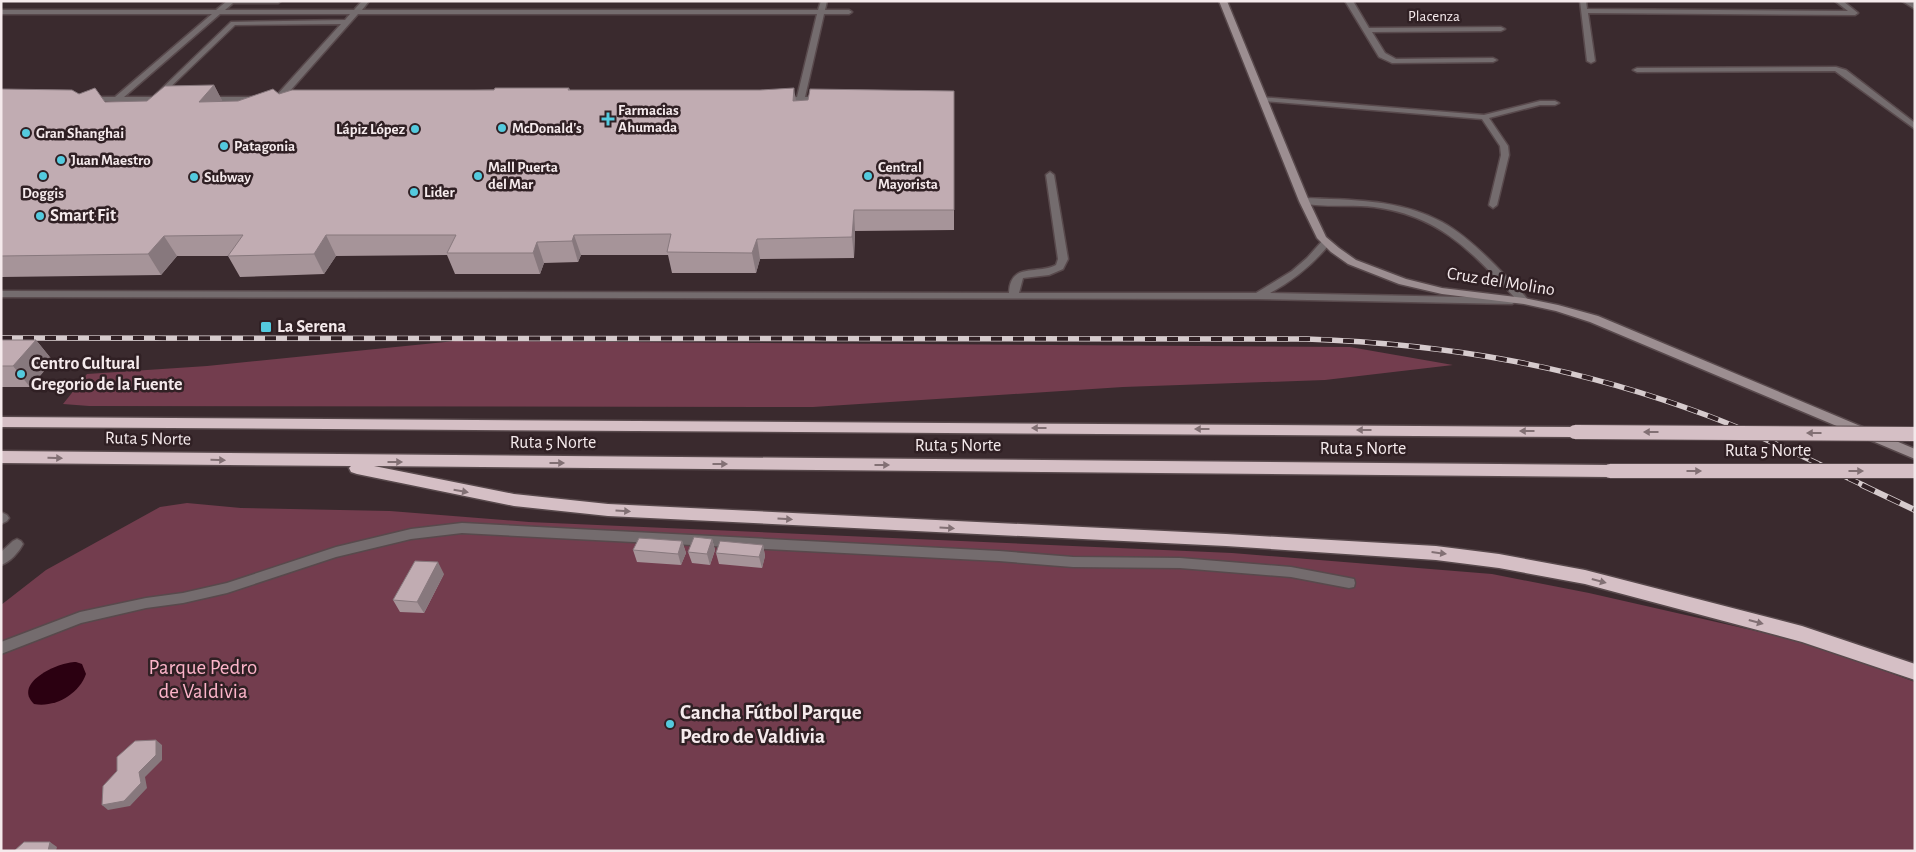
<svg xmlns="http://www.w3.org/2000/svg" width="1916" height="852" viewBox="0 0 1916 852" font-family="'Alegreya Sans',sans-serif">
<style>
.green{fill:#733d4e}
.water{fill:#2b0011}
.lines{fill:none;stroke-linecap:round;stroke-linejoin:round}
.lane-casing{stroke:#58494c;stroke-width:3}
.street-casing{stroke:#58494c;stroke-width:3}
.secondary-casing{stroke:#58494c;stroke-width:3}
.highway-casing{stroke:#58494c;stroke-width:3}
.lane{fill:#746c6e;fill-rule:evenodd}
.street{fill:#746c6e;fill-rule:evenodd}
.secondary{fill:#9c8e91;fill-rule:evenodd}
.highway{fill:#d5bfc5;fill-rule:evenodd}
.rail-far1-casing{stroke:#d6cbcd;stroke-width:5.5}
.rail-casing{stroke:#d6cbcd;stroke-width:6}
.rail-far1{stroke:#302024;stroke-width:4;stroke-dasharray:11;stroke-linecap:butt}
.rail{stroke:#302024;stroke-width:4.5;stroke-dasharray:14;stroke-linecap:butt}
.highway-bridge-casing{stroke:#58494c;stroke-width:16;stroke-linecap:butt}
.highway-bridge{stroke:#d5bfc5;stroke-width:14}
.wall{fill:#a69499}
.shaded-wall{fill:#87787d}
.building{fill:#c1acb2;stroke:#87787d}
.oneway{fill:#827074}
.poi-dot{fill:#54cade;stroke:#302024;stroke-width:2}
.labels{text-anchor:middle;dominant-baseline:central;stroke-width:5;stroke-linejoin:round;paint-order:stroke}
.far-street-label{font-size:15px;fill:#f5eaec;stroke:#302024}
.far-poi-label{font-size:15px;font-weight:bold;fill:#f5eaec;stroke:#302024;text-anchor:start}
.poi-label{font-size:18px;font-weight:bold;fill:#f5eaec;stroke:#302024;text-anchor:start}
.street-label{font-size:18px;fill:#f5eaec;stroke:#302024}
.near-park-label{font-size:21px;fill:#fcb4c9;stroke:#302024}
.near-poi-label{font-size:21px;font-weight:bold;fill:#f5eaec;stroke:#302024;text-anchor:start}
</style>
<rect width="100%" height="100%" fill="#3a2a2e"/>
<path class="green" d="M455,341L1350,347L1453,365L1325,380L1123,387L813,407L89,406L63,404L87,374L207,366Z
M187,503L241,508L390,511L529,522L1232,553L1492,574L1589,593L1808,643L1915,682V851H1V605L46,570L160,507Z"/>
<path class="water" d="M76,662L82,664L86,674C79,694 55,708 34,704C12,683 58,662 76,662Z"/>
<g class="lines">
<defs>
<path id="lane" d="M227,1H281L278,3H233L225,10H354L362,1H369L362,10H818L821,1H827L825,10H849L852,12L849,14H824L805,97H822L826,99C820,103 782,104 776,100L780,98L797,97L817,14H358L281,101H275V97L341,24L235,25L160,97H167V101H88L84,99L85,97H115L212,14H1V10H216ZM220,14H350L345,20L231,22L153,97H124Z
M1580,1H1586L1587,9L1848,11L1835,1H1843L1858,13L1855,15L1588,13L1595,61L1591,63L1587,61Z
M1836,67L1846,70L1915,123V129L1835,71L1637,72L1633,70L1637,68Z
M202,97H259L263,99L259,101H202Z
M1260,97L1484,115L1540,101H1555L1559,103L1555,105H1540L1489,118L1508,146L1509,155L1497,205L1493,208L1489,205L1501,155L1500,146L1482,119L1263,101L1259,99Z
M1050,172L1054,175L1068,259L1063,269L1049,275L1023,278L1019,293H1256L1292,271L1307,258L1323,240L1326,239L1331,242C1314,264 1294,280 1270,293L1512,298L1517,301L1512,304L1257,299L1,297V291L1009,293C1010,262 1036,275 1056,265L1058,259L1046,175Z
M1304,198C1351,200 1400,199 1442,222C1462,233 1479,249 1495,265C1506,277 1519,288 1529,301L1528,303H1520C1475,256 1443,216 1374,207C1350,204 1324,208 1301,203V199Z
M3,513L7,515L9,518L7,521L1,524V514Z
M462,523L999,551L1073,557L1180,558L1291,567L1349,578L1354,579L1355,583L1354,587L1349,588L1291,577L1180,568L1073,567L999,561L462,533L411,539L336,557L227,593L183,603L146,608L81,623L1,654V642L80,612L146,598L183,593L227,583L336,547L411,529Z
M17,539L21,541L23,544C19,552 10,562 1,565V552L13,541Z"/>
<path id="street" d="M1345,1H1353L1369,28L1501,27L1505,29L1501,31L1372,32L1385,53L1396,59L1493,58L1497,60L1493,62L1392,63L1379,57Z
M1902,1H1911L1915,3V9Z"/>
<path id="secondary" d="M1219,1H1227L1309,201L1326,237L1339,248L1356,260L1406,279L1442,288L1524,298L1558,305L1598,316L1915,449V459L1590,322L1556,311L1524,304L1442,294L1399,284L1348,264L1331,252L1317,238L1299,201Z"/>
<path id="highway" d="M1,417L1575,427L1580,428L1583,432L1580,436L1575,437L1,427Z
M1,451L1610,465L1616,467L1618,471L1616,475L1610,477L374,466L514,494L608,504L1226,534L1436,546L1499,554L1585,570L1802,626L1915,664V680L1802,642L1585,584L1499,568L1436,560L1226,546L608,516L514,506L357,474L351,472L349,468L351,466L1,463Z"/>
</defs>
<use href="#lane" class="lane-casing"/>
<use href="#street" class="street-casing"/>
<use href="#secondary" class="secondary-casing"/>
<use href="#highway" class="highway-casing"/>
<use href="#lane" class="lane"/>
<use href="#street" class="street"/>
<use href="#secondary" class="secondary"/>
<use href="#highway" class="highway"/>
<defs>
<path id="rail-far1" d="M1,338L1307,339C1447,344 1575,366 1706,415C1760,435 1812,461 1865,486"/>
<path id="rail" d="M1862,485L1915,510"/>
</defs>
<use href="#rail-far1" class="rail-far1-casing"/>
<use href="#rail" class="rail-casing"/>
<use href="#rail-far1" class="rail-far1"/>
<use href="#rail" class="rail"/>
<defs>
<path id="highway-bridge" d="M1575,432L1915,434
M1610,471H1915"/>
</defs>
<use href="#highway-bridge" class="highway-bridge-casing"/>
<use href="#highway-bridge" class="highway-bridge"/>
</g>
<path class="wall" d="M214,85L222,101H238L279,94L569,88L570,90L796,101L954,91V230L855,231L854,258L760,259L756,273H672L668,255H581L578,262L544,263L540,274H455L447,255L336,256L324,274L240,277L228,256H177L161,275L1,277V89L79,94L105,102L147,101Z
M1,340H36L53,361L30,387H1Z
M712,539L715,550L710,565L692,563L688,552Z
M682,541L686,553L681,565L637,562L633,550Z
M763,545L765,556L762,568L719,564L716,553Z
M444,574L424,613L400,612L393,600Z"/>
<path class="shaded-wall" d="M214,85L224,104L199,102Z
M794,88L797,107L793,101Z
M854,210L855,231L854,258L852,237Z
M326,235L336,256L324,274L314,254Z
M574,235L581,255L578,262L572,241Z
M164,236L177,256L161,275L148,254Z
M757,239L760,259L756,273L752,253Z
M537,242L544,263L540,274L533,253Z
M36,340L53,361L30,387L13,366Z
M712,539L715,550L710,565L707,554Z
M682,541L686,553L681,565L678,554Z
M763,545L765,556L762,568L759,557Z
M438,562L444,574L424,613L417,602Z
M156,740L162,745V760L145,777L147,788L130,806L108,810L102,805L139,772Z
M50,842L57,847L56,851H48Z"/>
<path class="building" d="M214,85L199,102L238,101L273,89L279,94L292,90H494L495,88H569L568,90H760L794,88L793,101L808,100L810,89L954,91V210H854L852,237L757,239L752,253L667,252L671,234L574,235L572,241L537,242L533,253H447L456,235H326L314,254L228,256L243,235L164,236L148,254L1,256V89L72,90L79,94L95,88L105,102L147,101L165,86Z
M1,340H36L13,366H1Z
M694,537L712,539L707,554L688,552Z
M639,538L682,541L678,554L633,550Z
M720,541L763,545L759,557L716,553Z
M415,561L438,562L417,602L393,600Z
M156,740V755L139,772L141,783L124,801L102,805L103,786L117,771V757L135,741Z
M24,842H50L48,851H14Z"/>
<defs><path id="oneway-solid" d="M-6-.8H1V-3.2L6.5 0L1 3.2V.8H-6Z" transform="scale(1.25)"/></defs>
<g class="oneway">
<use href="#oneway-solid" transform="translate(1039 428) rotate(-180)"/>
<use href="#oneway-solid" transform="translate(1202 429) rotate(-180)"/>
<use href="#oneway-solid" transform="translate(1364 430) rotate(-180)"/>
<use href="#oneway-solid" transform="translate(1527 431) rotate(-180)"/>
<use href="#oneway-solid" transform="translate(1651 432) rotate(-180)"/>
<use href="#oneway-solid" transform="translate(1814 433) rotate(-180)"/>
<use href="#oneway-solid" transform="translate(55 458) rotate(1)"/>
<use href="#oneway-solid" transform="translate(218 460) rotate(1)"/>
<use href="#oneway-solid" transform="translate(395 462)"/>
<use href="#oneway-solid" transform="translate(557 463)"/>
<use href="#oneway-solid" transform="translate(720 464)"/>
<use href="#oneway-solid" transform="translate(882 465)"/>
<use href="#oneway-solid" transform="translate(1694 471)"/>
<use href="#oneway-solid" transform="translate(1856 471)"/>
<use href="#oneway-solid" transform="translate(461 491) rotate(10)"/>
<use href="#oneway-solid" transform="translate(623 511) rotate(3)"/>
<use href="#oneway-solid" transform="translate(785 519) rotate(3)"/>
<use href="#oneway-solid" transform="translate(947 528) rotate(3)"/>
<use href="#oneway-solid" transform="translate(1439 553) rotate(7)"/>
<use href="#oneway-solid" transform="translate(1599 581) rotate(15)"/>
<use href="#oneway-solid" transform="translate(1756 622) rotate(15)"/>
</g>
<g class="poi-dot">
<path d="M605.5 111.5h5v5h5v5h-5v5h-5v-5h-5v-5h5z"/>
<circle cx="502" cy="128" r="5"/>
<circle cx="415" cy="129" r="5"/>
<circle cx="26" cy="133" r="5"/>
<circle cx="224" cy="146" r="5"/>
<circle cx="61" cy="160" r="5"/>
<circle cx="43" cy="176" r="5"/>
<circle cx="478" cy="176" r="5"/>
<circle cx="868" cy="176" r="5"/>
<circle cx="194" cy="177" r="5"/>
<circle cx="414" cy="192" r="5"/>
<circle cx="40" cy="216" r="5"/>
<rect x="260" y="321" width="12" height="12" rx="2.5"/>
<circle cx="21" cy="374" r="5"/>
<circle cx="670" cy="724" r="5"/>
</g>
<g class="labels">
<g class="far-street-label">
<text x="1434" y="16">Placenza</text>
</g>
<g class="far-poi-label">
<text x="618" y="110">Farmacias<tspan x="618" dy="17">Ahumada</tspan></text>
<text x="512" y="128">McDonald's</text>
<text x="405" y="129" text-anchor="end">Lápiz López</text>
<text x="36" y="133">Gran Shanghai</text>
<text x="234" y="146">Patagonia</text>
<text x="71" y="160">Juan Maestro</text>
<text x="488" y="167">Mall Puerta<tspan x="488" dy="17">del Mar</tspan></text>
<text x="878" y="167">Central<tspan x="878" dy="17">Mayorista</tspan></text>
<text x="204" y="177">Subway</text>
<text x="424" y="192">Lider</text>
<text x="43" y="193" text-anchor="middle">Doggis</text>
</g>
<g class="poi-label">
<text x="50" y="216">Smart Fit</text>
<text x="277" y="327">La Serena</text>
<text x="31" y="364">Centro Cultural<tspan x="31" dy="21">Gregorio de la Fuente</tspan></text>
</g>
<g class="street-label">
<text transform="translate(1501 282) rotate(9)">Cruz del Molino</text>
<text transform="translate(148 439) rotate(1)">Ruta 5 Norte</text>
<text x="553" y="443">Ruta 5 Norte</text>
<text x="958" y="446">Ruta 5 Norte</text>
<text x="1363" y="449">Ruta 5 Norte</text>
<text x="1768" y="451">Ruta 5 Norte</text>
</g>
<g class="near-park-label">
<text x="203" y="667">Parque Pedro<tspan x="203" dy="24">de Valdivia</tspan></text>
</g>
<g class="near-poi-label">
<text x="680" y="712">Cancha Fútbol Parque<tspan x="680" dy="24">Pedro de Valdivia</tspan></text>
</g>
</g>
<rect width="1916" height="852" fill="none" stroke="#f5eaec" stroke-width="5"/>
</svg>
